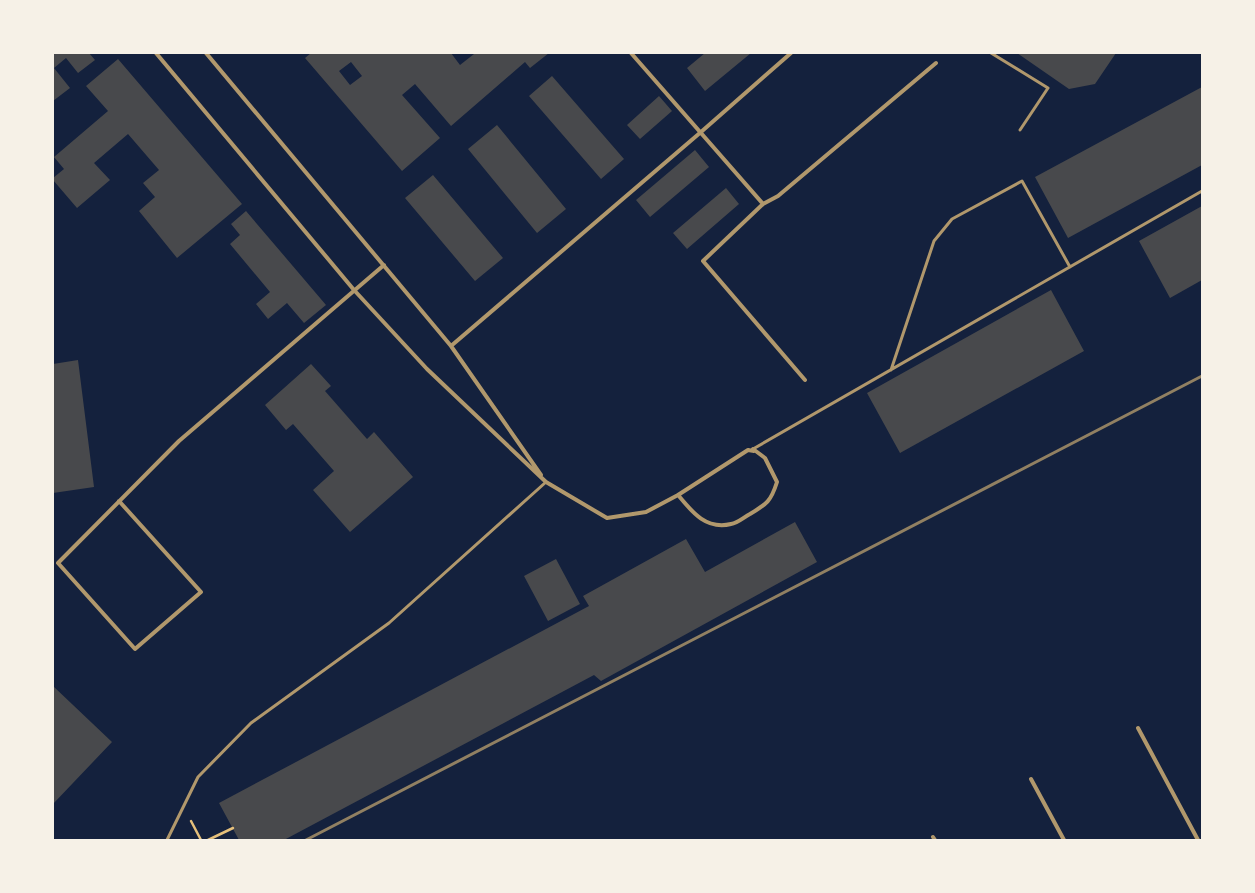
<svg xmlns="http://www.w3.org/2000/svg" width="1255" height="893" viewBox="0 0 1255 893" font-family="'Exo 2',sans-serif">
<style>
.building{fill:#48494c;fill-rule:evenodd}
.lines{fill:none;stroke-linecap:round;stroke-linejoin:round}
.path{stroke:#e5c07b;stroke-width:2.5}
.service{stroke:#b1986c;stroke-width:3}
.minor{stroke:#b1986c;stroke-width:4}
.rail{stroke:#918062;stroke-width:3}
</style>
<rect width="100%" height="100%" fill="#14213d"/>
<path class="building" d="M53,53H89L95,60L78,73L66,58L54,68L70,88L53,101Z
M311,53H451L460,65L474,54L473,53H549L530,68L525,62L451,126L415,84L402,95L440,138L402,171L305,58ZM351,62L362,76L350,85L339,71Z
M705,53H751L705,91L687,68Z
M1017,53H1116L1095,84L1069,89Z
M118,59L242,204L177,258L139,211L155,197L143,183L159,170L128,134L94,163L110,180L77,208L53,180V178L64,169L54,157L108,111L86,86Z
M552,76L624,159L601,179L529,96Z
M1202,87V165L1068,238L1035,177Z
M659,96L672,111L640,139L627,125Z
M497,125L566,209L537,233L468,149Z
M695,150L709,167L650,217L636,200Z
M433,175L503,258L475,281L405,198Z
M726,188L739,204L687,249L673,233Z
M1202,206V280L1170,298L1139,241Z
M246,211L326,305L304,323L287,303L268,319L256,304L270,292L230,244L240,235L231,224Z
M1051,290L1084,351L900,453L867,393Z
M78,360L94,487L53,493V364Z
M311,364L331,386L325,391L367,439L374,432L413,477L350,532L313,490L334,471L293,424L286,430L265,405Z
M795,522L817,562L601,681L594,675L284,840H239L219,803L589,606L583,596L686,539L705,572Z
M556,559L580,604L548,621L524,576Z
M53,686L112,742L53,804Z"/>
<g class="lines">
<path class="path" d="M191,821L201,840
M208,840L233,828"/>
<path class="service" d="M991,53L1048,88L1020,130
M891,370L934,241L952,219L1022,181L1070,267
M753,449L1202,191
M167,840L198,777L251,723L389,623L546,482"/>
<path class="minor" d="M156,53L354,290L427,369L546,482L607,518L646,512L678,495
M206,53L451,346L541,475
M631,53L763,204
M451,346L701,132L791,53
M805,380L703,261L763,204L778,196L936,63
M753,449L765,458L777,482C771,501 767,504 750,514C744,517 738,523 731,524C706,530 692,512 678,495L748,450L754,451Z
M119,501L201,592L135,649L58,563L179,441L384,265
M1138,728L1198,840
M1031,779L1064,840
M933,837L935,840"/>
<path class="rail" d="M306,840L1202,376"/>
</g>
<rect width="1255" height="893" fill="none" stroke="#f6f1e7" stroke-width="108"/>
</svg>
